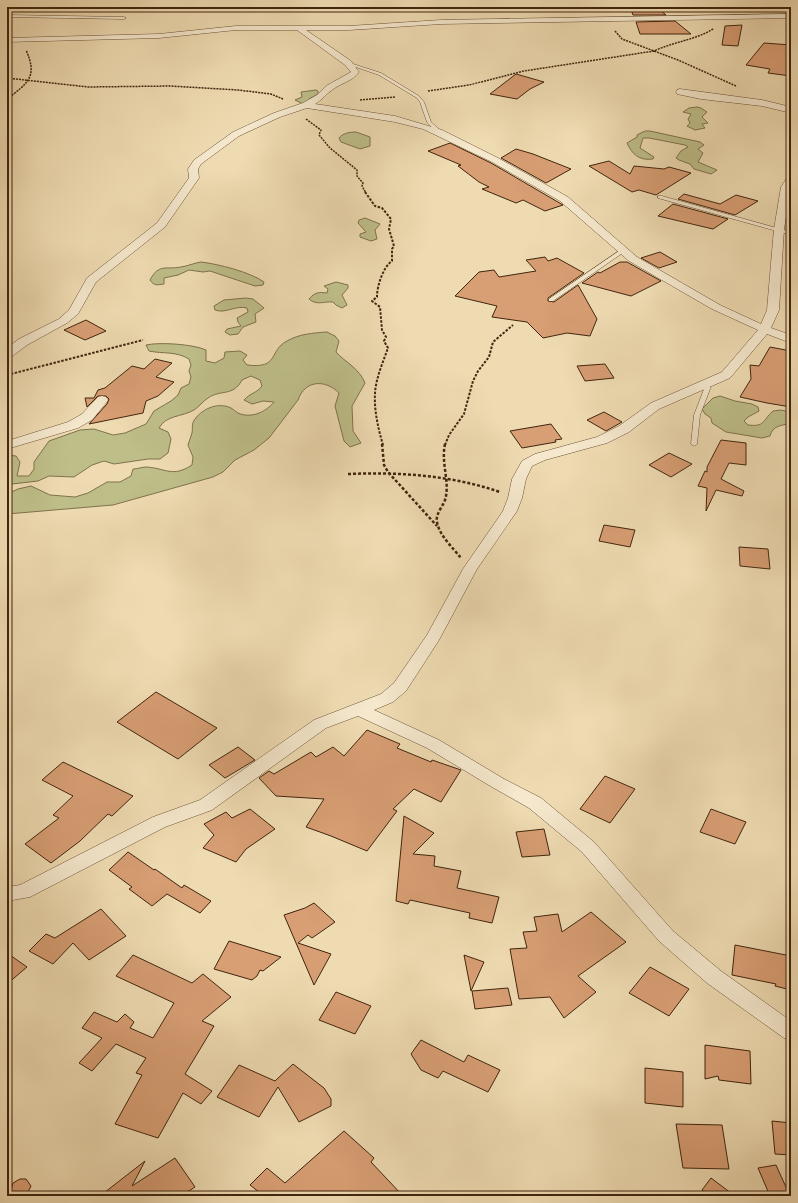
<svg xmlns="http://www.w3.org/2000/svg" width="798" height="1203" viewBox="0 0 798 1203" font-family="'Sorts Mill Goudy',serif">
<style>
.green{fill:#bebe89;stroke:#7f724c}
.building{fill:#d89e74;stroke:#40250e}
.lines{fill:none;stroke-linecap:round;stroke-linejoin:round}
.service-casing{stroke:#6c5237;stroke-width:1}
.minor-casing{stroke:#6c5237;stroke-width:1}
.path-far2{stroke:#40250e;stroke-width:1.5;stroke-dasharray:2 1;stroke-linecap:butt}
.path-far1{stroke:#40250e;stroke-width:2;stroke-dasharray:2.5 1.5;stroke-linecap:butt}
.path{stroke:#40250e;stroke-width:2.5;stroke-dasharray:3 2;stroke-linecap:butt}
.service{fill:#f5e8cd;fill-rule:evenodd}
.minor{fill:#f5e8cd;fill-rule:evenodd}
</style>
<rect width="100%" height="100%" fill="#efdbb2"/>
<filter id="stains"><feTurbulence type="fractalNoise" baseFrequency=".005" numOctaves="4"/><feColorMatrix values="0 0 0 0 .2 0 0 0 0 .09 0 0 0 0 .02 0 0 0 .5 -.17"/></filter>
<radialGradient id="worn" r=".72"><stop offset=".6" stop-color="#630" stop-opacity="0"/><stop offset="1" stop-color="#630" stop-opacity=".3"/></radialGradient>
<path class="green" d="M316,90L318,91V94L309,99L310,100L303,104L295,100L302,97L301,92Z
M697,107L701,108L707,112L702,117L708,123L702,124L705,128L695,130L687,126L690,123L688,119L691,114L683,112L689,108Z
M645,131H650L700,142L704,145L698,149L703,153L698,162L717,170L711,174L694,169L690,164L679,160L676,158L681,151L688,147L685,145L649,138H643L640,148L654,157L653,159C639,161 632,154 627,143L637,137V135Z
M356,132L370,137V146L360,149L341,142L339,138C343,133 350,132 356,132Z
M365,218L380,224L375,230L377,239L371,241L360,237V234L366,232L358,223L359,220Z
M201,262C218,264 250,272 264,282L263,285L255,286L210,271L203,272L189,270L178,275L164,278V284C157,285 154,286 150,280C159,263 166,270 181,267C188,266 194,263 201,262Z
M336,282L348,285V288L342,295L347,305L342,308L336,305L333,302C324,301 317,306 309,299C315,292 319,292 327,293L328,289L324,286Z
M246,298L253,299L264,308L255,314L256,322L243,327L238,334L230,335L225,332L227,329L241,326L238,322L237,318L248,312L247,308C235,305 226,314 215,310L214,306L224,300Z
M327,332L335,336L339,341L336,352C346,363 359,368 365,383L352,406L353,431L361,443L350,447L344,441L335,406L339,393C325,379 305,380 298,400L269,438L254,450L235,460L223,472L213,477L113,505L7,514V494L18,489L31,486L50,495L75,497L88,493L107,482H120L131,476L133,469C137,469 142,467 146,467C166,468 172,478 192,465L193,457L188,445C189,441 191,437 192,433C193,428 191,424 195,419C203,408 219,402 231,408C233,409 236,412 238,413C251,419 266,412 274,402L263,401L252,404L244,400C250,393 257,393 262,386L260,380L251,376L242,380C233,397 221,389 208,398C203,401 199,407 194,410C182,417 166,415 159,428L168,432L171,439L168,453L160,459H148L114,464L104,461L92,465L74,477L49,476L38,481L12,484L7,479V455L16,456L20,462L17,476H29L34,469V462L49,441L80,430L94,429L113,435L125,433L146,424L154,411L171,401L178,395L181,388L189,384L191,377L189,371L191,365L189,359C176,351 163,354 149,351L146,345C159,342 193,344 206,350V361L215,363L224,358L225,352L240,351L247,355L243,360L247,365C280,369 268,351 287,341C299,334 313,333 327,332Z
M720,396L735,401L752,404L758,407L759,411L748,417L744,421L748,425C765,427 762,421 773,411L781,410L791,412V423C781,426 773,425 770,436L762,438L726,432L712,423L711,418L705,414L702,409L713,398Z"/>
<path class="building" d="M630,7H647L652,11L660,10L666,15H633Z
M675,21L691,34H640L636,22Z
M742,25L738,46L722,45L725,26Z
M764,43L791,45V76L768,73L770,69L746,65Z
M516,74L544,82L530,89L517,99L490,94Z
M450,143L491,163L563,205L545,211L523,200L516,203L482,189L489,187L479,182L458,166L461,165L428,151Z
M516,149L533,154L571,169L546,183L501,158Z
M609,161L630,174L634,166L664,169L669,167L691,173L656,195L639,190L632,192L589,166Z
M684,194L720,204L736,195L758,201L735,215L678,199Z
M673,204L728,219L713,229L658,216Z
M660,252L677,262L659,268L641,258Z
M545,257L548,261L557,258L584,273L548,298V301L554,302L578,285L597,319L590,336L567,333L543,338L527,322L492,317L497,306L455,296L479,272L494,270L499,277L536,271L526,260Z
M620,262H627L661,281L631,296L582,283L598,272L600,273Z
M86,320L106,331L85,340L64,330Z
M770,347L791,351V407L767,403L740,397L751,379L750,365L759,366Z
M155,359L172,363L156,377L174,382L158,396L146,401L143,413L89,424L107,404L109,399L106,396H98L87,407L85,398H94L98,390L105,388L132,366L144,369Z
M605,364L614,378L585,381L577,366Z
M604,412L622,422L606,431L587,420Z
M551,424L562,439L555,440L556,442L522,448L510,431Z
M721,440L746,443V465L729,463L721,479L744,491L742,496L716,490L706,511L707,488L698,486L705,471L707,472V467Z
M669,453L692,464L671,477L649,465Z
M604,525L635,530L630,547L599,541Z
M739,547L768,549L770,569L740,566Z
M156,692L217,728L178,759L117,722Z
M367,730L400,744L397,748L431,762L432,760L461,770L441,802L414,789L393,809L397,811L367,851L331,836L306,827L324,799L276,796L259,778L269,771L274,774L311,752L316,757L333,747L344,756Z
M238,747L255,760L225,778L209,765Z
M63,762L133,796L112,816L108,814L80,841L51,863L25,844L59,818L53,815L73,796L42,780Z
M605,776L635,789L610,823L580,809Z
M250,809L275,829L246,849L236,862L203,848L214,835L204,824L226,812L232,818Z
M711,809L746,822L735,844L700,832Z
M404,816L434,833L413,854L435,856L434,866L461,871L457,888L499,897L492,923L469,918L470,913L410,900L408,904L396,901Z
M544,829L550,855L522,857L516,832Z
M128,852L154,870L155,869L182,888L184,885L211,901L200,913L167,894L152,906L129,889L132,887L109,870Z
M314,903L335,922L312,938L308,935L298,943L331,954L314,985L284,915L305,908Z
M101,909L126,936L89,960L73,943L53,964L29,951L46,934L55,938Z
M591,912L626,942L578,976L596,992L564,1018L550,997L519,999L510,949L527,948L523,932L537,931L534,917L558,914L562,932Z
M229,941L281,957L263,971L260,970L257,976L252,980L214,969Z
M735,945L791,956V990L775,986L776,984L732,975Z
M7,953L27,967L7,984Z
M133,955L192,983L203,974L231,997L202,1021L214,1026L185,1074L212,1091L201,1104L183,1093L158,1138L115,1124L142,1075L136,1073L146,1058L116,1044L92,1071L79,1063L102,1038L82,1028L94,1012L117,1022L125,1014L134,1022L130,1028L153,1038L174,1003L116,976Z
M464,955L484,962L471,991Z
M650,967L689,989L669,1016L629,993Z
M508,988L512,1005L475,1009L472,991Z
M336,992L371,1006L355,1034L319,1020Z
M421,1040L464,1062L468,1055L500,1070L488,1092L443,1071L438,1078L421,1070L411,1054Z
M705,1045L750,1051L751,1084L719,1080L718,1076L705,1079Z
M293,1064L324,1088L331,1099V1106L299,1122L278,1087L259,1117L217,1097L239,1065L275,1081Z
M645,1068L683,1072V1107L645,1103Z
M772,1121L791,1123V1155L775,1154Z
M676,1124L722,1125L729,1169L683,1168Z
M344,1131L374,1158L371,1162L403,1196H264L250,1185L267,1168L285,1183Z
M175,1158L195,1187L181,1196H100L145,1161L132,1186Z
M776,1165L790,1196H770L758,1168Z
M711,1178L735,1196H710L702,1190Z
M20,1179H26L31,1186L27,1194L23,1196H9L13,1183Z"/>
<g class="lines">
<defs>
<path id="service" d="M7,15L124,17L126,18L124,19L7,17Z
M347,62L381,73L419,96L424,102L431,122L441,131V133H437L427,122L420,102L417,98L379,75L347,64Z
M658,196H662L791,232V235L658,198Z
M622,249L624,250V252L553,301H549V299Z
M707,382L710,384V389L700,415L697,444L694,446L691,444L694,415L704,389V384Z"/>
<path id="minor" d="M791,14V18L441,24L349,30H306L351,61L359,72C353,81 341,83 332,90C326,94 322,100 315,104L395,116L442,130L498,158L568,197L637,257L720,305L761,324L767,310L774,229L781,187L788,176L791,175V187L784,229L779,310L771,328L791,335V343L767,334L730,378L659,409L629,432L607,443L545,460L532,466L526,479L522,498L517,511L477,569L439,640L406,691L393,702L374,710L439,740L504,779L541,798L594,842L673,931L721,971L791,1021V1041L784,1038L707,983L659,941L582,852L529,808L492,787L427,748L358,716L326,728L212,810L165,827L30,897L7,901V887L20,885L153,817L200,800L314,720L381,694L394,683L427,635L463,569L503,511L508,498L512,479L522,461L535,454L597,437L619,426L651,403L722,372L758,330L712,309L629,261L560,201L492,162L423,129L395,122L307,108L280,117L239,136L201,164L198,169L199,178L165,227L96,282L78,314L67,323L27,345L11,357L7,358V348L19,339L59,319L69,310L87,278L157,223L189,178L188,169L194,160L233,132L274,113L303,103L317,95L326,86L351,72L345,65L297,30H236L159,38L7,42V38L159,34L236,26H349L441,20Z
M680,89L762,100L791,107V113L762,106L701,99L677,94L676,92L677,90Z
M102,396L106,397L108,400L106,403L92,420L78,428L7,449V441L68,422L82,414L98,397Z"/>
</defs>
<use href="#service" class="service-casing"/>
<use href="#minor" class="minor-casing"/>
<path class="path-far2" d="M615,31L622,39L678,60L736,86
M7,78L88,87L170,86L238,90L271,94L283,99
M428,91L469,85L524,71L654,51C673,42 695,40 713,29
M7,99C28,83 38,77 26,50
M360,100L395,97
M306,119L321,130L319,135L330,148L357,170V176L363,183L362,186L366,193
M7,173L9,175L7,179"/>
<path class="path-far1" d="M365,192L375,206L382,208L391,219L389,229L394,246L392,249V261C383,267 377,286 377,297L372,301L380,307L382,330L386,337L384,341L388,348C383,362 376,378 375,393C374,410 378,428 383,445
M7,375L143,340
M445,445L449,435L464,414L473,381L478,371L489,357L493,342L513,325"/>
<path class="path" d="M382,444L384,465L388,472L437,526
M445,444C441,462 449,479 446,496C445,505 435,513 437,522C439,535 453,548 461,558
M348,474C400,472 450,475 500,492"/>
<use href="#service" class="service"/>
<use href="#minor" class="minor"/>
</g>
<rect width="798" height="1203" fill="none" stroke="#efdbb2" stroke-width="24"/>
<rect x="8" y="8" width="782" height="1187" fill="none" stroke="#40250e" stroke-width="2"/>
<rect x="12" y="12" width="774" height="1179" fill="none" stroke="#40250e"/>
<rect width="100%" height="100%" filter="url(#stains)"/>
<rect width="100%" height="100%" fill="url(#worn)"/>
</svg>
